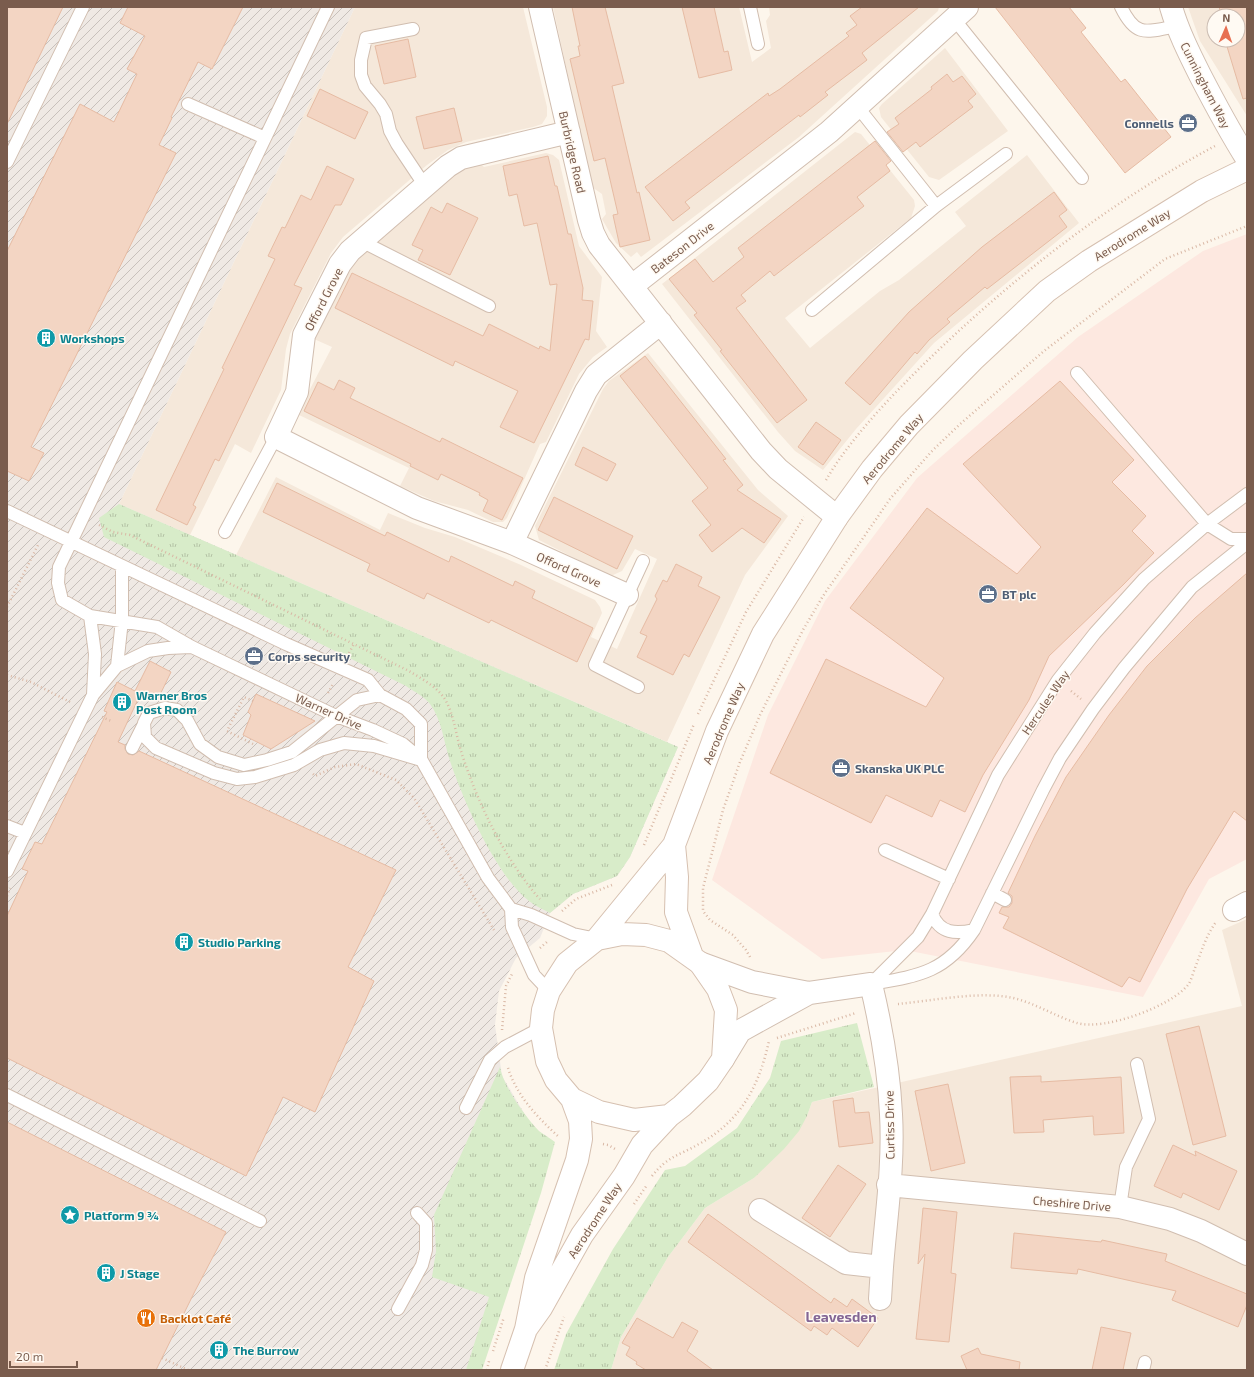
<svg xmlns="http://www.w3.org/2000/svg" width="1254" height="1377" viewBox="0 0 1254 1377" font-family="'Exo 2',sans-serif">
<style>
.residential{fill:#f5e8da;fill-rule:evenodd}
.commercial{fill:#fde8e0}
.industrial{fill:url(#industrial-furrows)}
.grass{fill:url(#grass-tufts)}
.building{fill:#f3d5c3;stroke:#e6bba3}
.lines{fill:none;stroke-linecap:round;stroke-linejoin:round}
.lane-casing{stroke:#d1beb0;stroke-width:14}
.street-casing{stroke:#d1beb0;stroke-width:24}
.secondary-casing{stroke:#d6c0b0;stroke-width:24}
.path{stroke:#d9b8a5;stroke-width:2.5;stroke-dasharray:1 3;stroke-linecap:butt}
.lane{stroke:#fff;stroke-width:12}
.street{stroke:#fff;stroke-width:22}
.secondary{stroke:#fff;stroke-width:22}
.labels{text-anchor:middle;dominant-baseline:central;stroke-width:3;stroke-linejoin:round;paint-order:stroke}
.street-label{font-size:12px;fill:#7a5c4d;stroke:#fffaf3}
.service-label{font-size:12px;font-weight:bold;fill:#4e5e75;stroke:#fffaf3;text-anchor:start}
.culture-label{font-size:12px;font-weight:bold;fill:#0d838f;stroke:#fffaf3;text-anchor:start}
.food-label{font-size:12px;font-weight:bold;fill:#c56008;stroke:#fffaf3;text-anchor:start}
.quarter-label{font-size:14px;font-weight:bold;fill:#846695;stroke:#fffaf3}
</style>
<defs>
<pattern id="industrial-furrows" width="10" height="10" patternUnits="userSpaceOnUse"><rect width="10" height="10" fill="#efe9e4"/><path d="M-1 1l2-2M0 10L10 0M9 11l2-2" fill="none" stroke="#c7c0bb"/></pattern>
<pattern id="grass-tufts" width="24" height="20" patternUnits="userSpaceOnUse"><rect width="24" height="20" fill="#d8ecc9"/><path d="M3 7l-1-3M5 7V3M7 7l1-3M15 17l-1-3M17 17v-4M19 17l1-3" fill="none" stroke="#b4c2a5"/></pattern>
</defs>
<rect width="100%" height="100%" fill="#fdf6ec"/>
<path class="residential" d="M355,7H523L547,107V116L542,124L533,127L466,142L448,150L427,165L343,237L331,253L290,334L286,349L281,390L251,453L235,444L190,535L119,504Z
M553,7H739L752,62L771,48L766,21L770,15L769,7H939L938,11L799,137L641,257L637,252L631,257L616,243L602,219L606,214L602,194L592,187Z
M1188,7H1247V116L1200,41ZM1214,16H1238V40H1214Z
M945,48L1008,131L939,180L929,177L881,117L879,108L882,104Z
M855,132L861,134L914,200L915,206L911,218L785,318L810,348L880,291L899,280L966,226L955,212L1027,155L1079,223L934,343L856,429L823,470L795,451L778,432L662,284Z
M546,153L553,155L559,160L579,246L602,277L596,331L607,347L593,357L579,374L546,442L540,444L507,518L503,522H493L468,510L434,501L400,486L409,468L297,414L332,347L314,339L351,264L448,176L478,162L484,167Z
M648,353L758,490L788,516L745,575L667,742L236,555L276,477L380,530L388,513L425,528L455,537L521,565L595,600L600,607L602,613L591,637L617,649L657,559L635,549L622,571L613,575L606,574L539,540L535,526L603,389L609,381Z
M1247,919V1370H611L621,1337L668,1257L705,1208L754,1178L807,1116L812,1102L1242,1006L1222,930Z"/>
<path class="commercial" d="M1247,234V859L1209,879L1143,997L905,950L822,959L712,880L768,715L825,601L917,478L1078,337L1203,251Z"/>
<path class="industrial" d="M7,7H355L119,504L678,747L630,857L617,876L573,894L550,913L540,938L516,958L499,991L495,1025L502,1076L524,1113L537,1166L469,1370H7Z"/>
<path class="grass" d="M119,504L678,747L630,857L617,876L573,894L550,913C543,909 535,906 529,901C496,876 463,800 450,761C444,743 442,720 430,704C425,697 413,691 406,686L104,537L99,518Z
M857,1023L874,1087L812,1102L807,1116L799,1131L784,1149L754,1178L705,1208L668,1257L621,1337L611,1370H554L566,1334L613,1249L665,1170L685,1166L737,1128L770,1078L781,1041Z
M500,1067C503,1085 525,1117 539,1131C544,1135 550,1138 555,1142L541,1193L482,1370H466L489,1297L432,1277L436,1251L434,1215Z"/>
<path class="building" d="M7,7H63L7,124Z
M128,7H243L212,69L198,62L171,117L172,118L159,145L176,153L31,447L44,453L29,481L7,471V251L80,104L114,122L137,74L127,69L145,36L120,23Z
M572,7H605L624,83L612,86L637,193L639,192L650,240L620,247L613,215L618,214L605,158L594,161L570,59L580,56L578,46H580Z
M682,7H714L724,52L728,51L732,70L699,78Z
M862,7H919L862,53L867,60L825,92L828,95L800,117L799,115L685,202L690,208L673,221L645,187L768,93L769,96L780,89L849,36L846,33L857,25L850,16Z
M995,7H1069L1086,28L1081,32L1121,82L1125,79L1171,137L1125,173Z
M1219,7H1247V98L1243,99L1225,40H1238V16H1222Z
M408,39L416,77L384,84L375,46Z
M947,74L953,82L962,76L976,94L968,101L973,107L920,147L916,142L903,152L887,132L899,124L895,118L932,89L931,87Z
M320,89L368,112L355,139L307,116Z
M454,108L462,141L424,149L416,117Z
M875,141L891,161L886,165L890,171L857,197L864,206L774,276L770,271L741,295L746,301L736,308L807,400L777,423L720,351L722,350L694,315L697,313L669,279L695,259L713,282L744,257L738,248Z
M548,156L555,186H557L568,234H571L583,288L582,300L593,301L589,340L585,339L534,443L500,427L518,391L455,361L453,366L335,308L352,273L483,336L489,324L539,349L540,346L550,351L557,284L550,285L537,223L524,226L517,194L509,196L503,166Z
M327,166L354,179L341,205H335L294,285L302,288L219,461L215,459L193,505L196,507L187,525L156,510L224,369L222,368L275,259L268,256L282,227L285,228L301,195L311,200Z
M1054,192L1067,210L1059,216L1067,227L987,289L985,287L947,319L950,322L929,340L917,354L915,352L870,405L845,383L909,312L982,247Z
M447,203L478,218L450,275L418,260L423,250L412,245L431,207L442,213Z
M645,356L726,459L723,460L743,485L737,490L781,519L764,543L742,528L712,552L699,535L711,525L692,501L708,488L620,376Z
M339,380L355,388L350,398L440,442L442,438L523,478L502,520L483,511L488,500L479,495L480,493L441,474L438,480L410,466L411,464L304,411L318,382L334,390Z
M1060,381L1134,460L1112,482L1146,516L1132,531L1154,553L1123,585L1049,656L1029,700L983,775L965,812L940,800L932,817L886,795L871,823L770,773L826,659L926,707L944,678L850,608L927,508L1017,574L1041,547L963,464Z
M816,422L841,440L823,465L798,447Z
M583,447L616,464L607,481L575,465Z
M277,483L385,536L387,532L449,562L451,556L513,586L515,581L535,591L532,598L593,628L577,662L491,620L489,623L427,593L424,599L367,571L370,564L263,512Z
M554,497L633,536L617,569L538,530Z
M676,564L702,577L698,586L720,597L689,657L684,654L673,675L637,657L647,636L640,633L657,599L655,596L663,580L667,582Z
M1247,573V821L1234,811L1187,889L1140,982L1129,977L1122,987L1003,928L1009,917L999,913L1002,907H1009L1012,903V896L1008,893L1035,836L1066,777L1109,715L1147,666L1195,618Z
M150,661L171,672L157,701L141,693L118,742L125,745V749L128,754L133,755L139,751L396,870L348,967L374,981L315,1112L283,1097L246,1176L7,1058V916L28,871L22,869L35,842L42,844L107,712L104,711L117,682L135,691Z
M256,694L315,721L271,749L243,735L251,715L248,712Z
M1199,1026L1226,1136L1193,1145L1166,1034Z
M1041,1076V1082L1121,1077L1124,1133L1094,1135L1093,1116L1043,1120L1044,1132L1014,1133L1010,1077Z
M948,1084L965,1163L931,1171L915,1091Z
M853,1098L855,1113L869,1112L873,1143L839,1147L833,1101Z
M7,1122L226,1232L195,1291L156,1370H7Z
M1173,1145L1196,1156L1195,1151L1237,1171L1219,1210L1183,1193L1181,1198L1154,1186Z
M838,1165L866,1184L830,1237L802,1218Z
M923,1208L957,1212L951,1273L956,1274L949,1342L916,1339L925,1254L918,1264Z
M708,1214L831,1303L834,1298L847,1307L852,1299L878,1318L858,1347L832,1328L827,1335L814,1326L811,1331L688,1242Z
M1014,1233L1101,1242L1102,1240L1167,1254L1165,1261L1247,1294V1305L1238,1327L1172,1300L1176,1291L1078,1269L1077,1274L1011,1268Z
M637,1318L673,1338L682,1322L698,1331L687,1351L713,1370H646L636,1364L637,1362L626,1355L630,1347L622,1343Z
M1101,1327L1131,1333L1123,1370H1092Z
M978,1348L981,1354L1020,1362L1019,1370H967L961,1356Z"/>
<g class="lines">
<defs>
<path id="lane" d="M750,7L758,44
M1121,7C1136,38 1146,32 1176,26
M954,19L1082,178
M413,29L366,38L361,60V75L365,86L380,104L386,114L390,131L397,144L425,186
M188,104L265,138
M857,106L936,206
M7,162L83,7
M361,241L489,306
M812,310L936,206L1006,154
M1077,373L1207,524L1231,539H1247
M7,511L286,644L368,680L380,695L406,709L421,724V759
M225,532L276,437
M90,616L157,627L192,647L336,716L373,730L403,744L421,759L488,878L511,909L512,927L534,975L549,991
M117,666L122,620V566
M638,687L595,665L643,561
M93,695L95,654L90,616L62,600L58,583L59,567L328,7
M380,695L357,700L292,752L267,760L244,765L218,757L200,744L187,720L177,710L165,708L149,713L144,723L145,737L156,748L214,773L237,779L255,777L294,765L320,750L344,743L374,746L418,759
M132,748L144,724
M7,826L25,833
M885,850L949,879
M7,871L93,695L117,666L148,651L168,648L191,647
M992,893L1005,900
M511,909L531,915L573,934L597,939
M932,914C940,934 956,934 974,930
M871,984L918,937L932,914L998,775L1058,680L1095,633L1144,579L1207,524L1247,494
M871,984C918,976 945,973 974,930L1043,790L1060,758L1093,709L1124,668L1192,587L1247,543
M7,1095L260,1221
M466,1108L490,1060L505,1047L541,1028
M1120,1207L1126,1167L1149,1119L1137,1064
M398,1309L422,1265L426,1250V1223L417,1213
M1143,1370L1145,1362"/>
<path id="street" d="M540,7L589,220L593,233L599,245L761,451L778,469L837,517
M1171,7C1178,31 1189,53 1200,75C1215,104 1230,132 1247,159
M569,132L461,158L448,166L350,251L340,264L304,335L297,392L276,437L417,508L512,543L627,595
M632,286L829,132L967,7
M512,543L586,391L596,375L661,323
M1234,910L1247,903
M700,963L752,982L809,993L871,984C881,1026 889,1071 891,1114C894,1165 886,1216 882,1267L846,1263L760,1210
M723,1059L740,1031L809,993
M888,1185L1120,1207L1170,1219L1201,1231L1247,1254
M880,1299L882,1267"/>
<path id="secondary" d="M674,845L677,877L676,912L692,956
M597,939L674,845L717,731L763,634L837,517L872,469L909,425L973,360L1047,291L1089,261L1202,191L1247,169
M526,1329L541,1308L582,1235L624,1176L642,1145L669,1116L682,1106L708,1081L723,1059L726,1010L718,989L700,963L669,941L646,935L622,934L597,939L567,963L549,991L543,1010L541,1028L547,1061L556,1080L572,1099L599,1112L634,1120L669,1116
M512,1370L526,1329L536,1278L577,1160L581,1139L580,1121L572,1099"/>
</defs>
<use href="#lane" class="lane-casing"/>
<use href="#street" class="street-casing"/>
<use href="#secondary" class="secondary-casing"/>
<path class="path" d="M826,480C850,439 891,396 925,363C1011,279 1108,203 1215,146
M99,525L113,532L130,535L409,671C422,679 438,687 446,701C454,716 456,735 461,751C474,792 492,832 516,868C524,879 531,890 540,899
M7,607L38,545
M349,653L354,644
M7,675L31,682L70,702
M1071,691L1081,699
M328,693L333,684
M698,714L746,612L804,517
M102,717L111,721
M253,744L227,731L244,697L253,701
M313,774L315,776L335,767L356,764L396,780L414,798L494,930
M644,845L694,724
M7,896L10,888
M562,911L576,899L612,885
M540,948L548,941
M750,957L746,950L733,935L710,920L703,911V888L723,810L740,762L760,715L803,630L823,596L890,499L931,452L959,425L1044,351L1165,259L1247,226
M898,1004C929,1001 969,993 1000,996C1028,998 1051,1015 1077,1023C1104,1031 1170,1007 1188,985C1191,981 1193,973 1195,968C1201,952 1206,936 1216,922
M502,1030L506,986L513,972
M777,1038L856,1013
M508,1068C517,1096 537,1117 559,1137
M603,1144L608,1145L615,1149
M652,1176C668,1156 678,1156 699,1144C741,1121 759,1086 769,1041
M634,1204L647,1185
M493,1351L504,1317
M162,1358L188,1370
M487,1370L489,1361
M545,1370L564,1317"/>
<use href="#lane" class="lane"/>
<use href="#street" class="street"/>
<use href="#secondary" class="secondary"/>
</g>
<defs>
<symbol id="office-disc" viewBox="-11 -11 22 22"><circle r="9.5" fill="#5c6f8a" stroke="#fffaf3"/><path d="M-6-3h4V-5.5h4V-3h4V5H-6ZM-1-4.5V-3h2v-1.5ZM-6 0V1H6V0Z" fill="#fff"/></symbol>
<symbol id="building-disc" viewBox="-11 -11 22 22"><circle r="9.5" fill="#0f9aa8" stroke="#fffaf3"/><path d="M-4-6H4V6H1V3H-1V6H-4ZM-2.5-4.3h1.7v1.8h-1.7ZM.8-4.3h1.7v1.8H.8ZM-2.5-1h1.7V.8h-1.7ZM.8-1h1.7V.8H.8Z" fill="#fff"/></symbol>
<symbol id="sight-disc" viewBox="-11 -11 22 22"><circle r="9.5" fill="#0f9aa8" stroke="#fffaf3"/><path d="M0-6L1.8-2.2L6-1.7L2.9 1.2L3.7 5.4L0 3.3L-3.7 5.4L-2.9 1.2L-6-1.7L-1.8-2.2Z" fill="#fff"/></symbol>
<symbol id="restaurant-disc" viewBox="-11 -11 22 22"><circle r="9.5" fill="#e8710a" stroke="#fffaf3"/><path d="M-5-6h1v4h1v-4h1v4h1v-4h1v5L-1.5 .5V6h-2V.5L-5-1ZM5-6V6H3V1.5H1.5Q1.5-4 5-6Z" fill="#fff"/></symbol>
</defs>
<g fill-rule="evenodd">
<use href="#office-disc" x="1177" y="112" width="22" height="22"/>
<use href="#building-disc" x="35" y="327" width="22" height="22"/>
<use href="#office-disc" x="977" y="583" width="22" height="22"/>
<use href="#office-disc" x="243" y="645" width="22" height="22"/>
<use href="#building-disc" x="111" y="691" width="22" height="22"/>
<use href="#office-disc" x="830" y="757" width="22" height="22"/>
<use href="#building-disc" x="173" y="931" width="22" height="22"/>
<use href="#sight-disc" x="59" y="1204" width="22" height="22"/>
<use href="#building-disc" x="95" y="1262" width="22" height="22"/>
<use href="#restaurant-disc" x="135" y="1307" width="22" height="22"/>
<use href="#building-disc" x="208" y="1339" width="22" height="22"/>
</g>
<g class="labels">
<g class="street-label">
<text transform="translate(1206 85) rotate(63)">Cunningham Way</text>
<text transform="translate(573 152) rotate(77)">Burbridge Road</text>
<text transform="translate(1132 234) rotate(-32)">Aerodrome Way</text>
<text transform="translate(682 247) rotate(-38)">Bateson Drive</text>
<text transform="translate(323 299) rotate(-63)">Offord Grove</text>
<text transform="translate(892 448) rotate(-50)">Aerodrome Way</text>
<text transform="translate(569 569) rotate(24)">Offord Grove</text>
<text transform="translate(1045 702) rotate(-56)">Hercules Way</text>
<text transform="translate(329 711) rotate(24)">Warner Drive</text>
<text transform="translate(723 723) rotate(-67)">Aerodrome Way</text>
<text transform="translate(889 1125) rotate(-91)">Curtiss Drive</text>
<text transform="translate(1072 1203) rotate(5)">Cheshire Drive</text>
<text transform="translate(594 1220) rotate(-57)">Aerodrome Way</text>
</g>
<g class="service-label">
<text x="1174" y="123" text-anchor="end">Connells</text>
<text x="1002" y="594">BT plc</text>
<text x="268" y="656">Corps security</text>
<text x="855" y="768">Skanska UK PLC</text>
</g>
<g class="culture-label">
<text x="60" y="338">Workshops</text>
<text x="136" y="695">Warner Bros<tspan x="136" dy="14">Post Room</tspan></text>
<text x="198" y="942">Studio Parking</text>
<text x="84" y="1215">Platform 9 ¾</text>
<text x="120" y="1273">J Stage</text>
<text x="233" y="1350">The Burrow</text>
</g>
<g class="food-label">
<text x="160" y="1318">Backlot Café</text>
</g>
<g class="quarter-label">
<text x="841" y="1316">Leavesden</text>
</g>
</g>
<rect width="1254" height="1377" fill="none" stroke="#7a5c4d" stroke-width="16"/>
<g transform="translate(1226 28) rotate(2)"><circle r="19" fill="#fffaf3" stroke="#cabbb1"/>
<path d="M0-3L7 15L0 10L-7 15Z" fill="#e76f51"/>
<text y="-6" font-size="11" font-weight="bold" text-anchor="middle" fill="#7a5c4d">N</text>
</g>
<path d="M10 1361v6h67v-6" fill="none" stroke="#7a5c4d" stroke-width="2"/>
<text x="16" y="1361" font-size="12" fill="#7a5c4d" stroke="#fffaf3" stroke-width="3" paint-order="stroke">20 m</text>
</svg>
